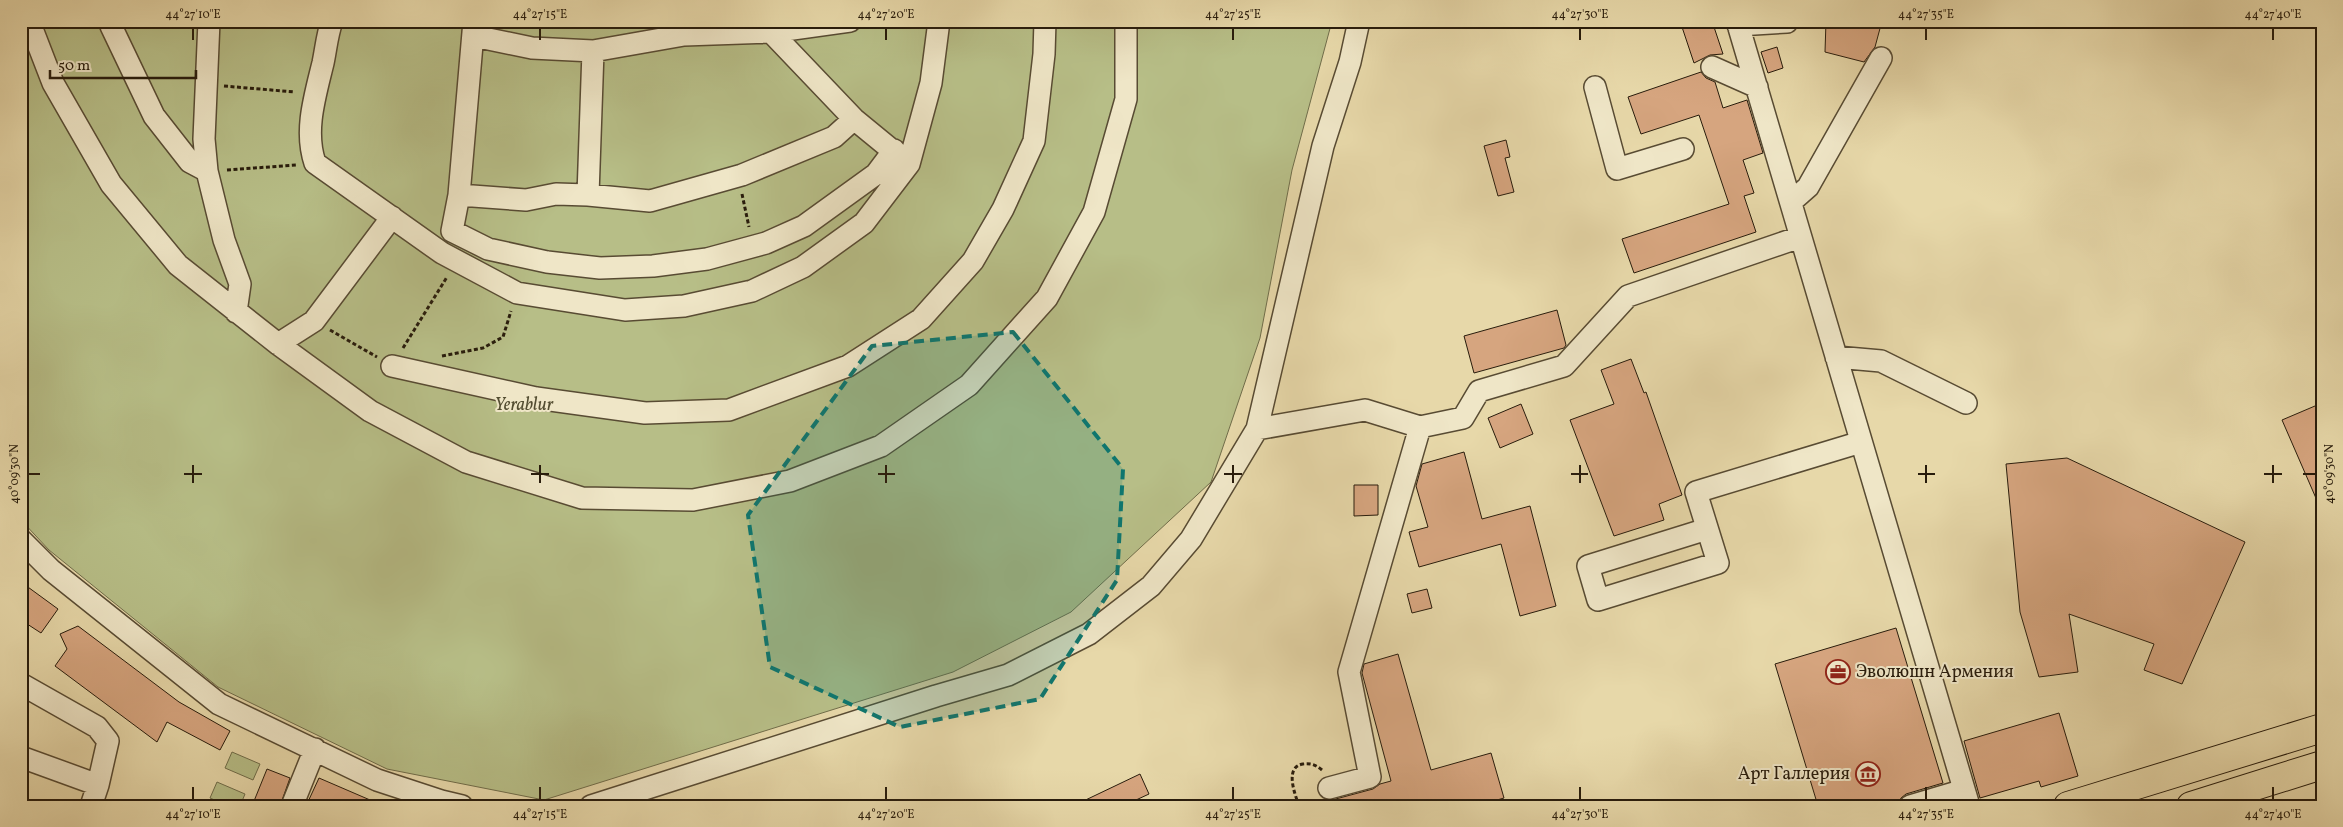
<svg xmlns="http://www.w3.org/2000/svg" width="2343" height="827" viewBox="0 0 2343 827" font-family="Vollkorn,serif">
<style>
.green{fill:#b7be87;stroke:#706d4a}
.building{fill:#d6a57f;stroke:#281c0c}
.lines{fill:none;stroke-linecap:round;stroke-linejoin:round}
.minor-casing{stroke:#584b33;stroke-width:24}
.highway-casing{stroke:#281c0c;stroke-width:30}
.path{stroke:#281c0c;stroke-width:3;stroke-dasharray:4 2.5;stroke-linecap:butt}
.minor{stroke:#efe6c7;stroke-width:21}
.highway{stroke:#e7d8a9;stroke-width:28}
.marked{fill:#0f766e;fill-opacity:0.2;stroke:#0f766e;stroke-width:4;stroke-dasharray:10 6;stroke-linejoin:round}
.ticks{fill:none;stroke:#281c0c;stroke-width:2}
.labels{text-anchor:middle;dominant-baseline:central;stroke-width:4;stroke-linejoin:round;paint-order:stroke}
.park-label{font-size:18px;font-style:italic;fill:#534d31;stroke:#efe6c7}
.poi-label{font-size:18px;fill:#281c0c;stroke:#efe6c7;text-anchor:start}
.neatline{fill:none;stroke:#281c0c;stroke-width:2}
.ticks-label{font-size:12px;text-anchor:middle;fill:#281c0c}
</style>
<rect width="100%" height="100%" fill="#e7d8a9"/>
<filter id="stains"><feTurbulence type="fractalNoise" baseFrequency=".004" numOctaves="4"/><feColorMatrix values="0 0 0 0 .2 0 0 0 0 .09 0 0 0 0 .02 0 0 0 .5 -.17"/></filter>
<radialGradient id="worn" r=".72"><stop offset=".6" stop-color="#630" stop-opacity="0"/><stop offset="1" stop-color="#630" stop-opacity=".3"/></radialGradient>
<path class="green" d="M21,21H1332L1292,170L1260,338L1211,482L1071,612L953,672L544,800L387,769L218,687L49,550L21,520Z
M232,752L260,764L253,780L225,768Z
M217,782L245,794L240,806H228L210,798Z"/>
<path class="building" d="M1680,21H1712L1723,54L1710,55L1694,63Z
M1826,21H1882L1875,47L1864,62L1825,52Z
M1777,47L1783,68L1768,73L1761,52Z
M1701,72L1706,78L1715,82L1723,108L1747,100L1763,153L1743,160L1754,193L1744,196L1756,232L1634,273L1622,239L1729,204L1699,115L1641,134L1628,97Z
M1506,140L1510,157L1505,158L1514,192L1498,196L1484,146Z
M1557,310L1566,345L1564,348L1474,373L1464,336Z
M1631,359L1644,393L1646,392L1682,495L1659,504L1664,520L1614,536L1570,420L1614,404L1601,370Z
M2322,403V512L2282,420Z
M1521,404L1533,434L1500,448L1488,418Z
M1464,452L1482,519L1530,506L1556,606L1520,616L1501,544L1419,567L1409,532L1428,527L1416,486L1422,464Z
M2067,458L2245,542L2182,684L2144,670L2154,644L2069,614L2078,672L2039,677L2020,612L2006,464Z
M1354,485H1378V515L1354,516Z
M21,582L58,609L41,633L21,620Z
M1427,589L1432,608L1412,613L1407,594Z
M78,626L179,702L230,731L220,750L167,722L157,742L55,666L67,649L60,634Z
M1896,628L1943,783L1906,794L1901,798L1898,806H1818L1775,664Z
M1398,654L1431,770L1491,753L1504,798L1476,806H1319V801L1332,800L1373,789L1380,784L1391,781L1362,673L1364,664Z
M2059,713L2078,776L2041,787L2039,781L1980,798L1964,741Z
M267,769L290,778L280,806H252Z
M1140,774L1149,794L1123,806H1073Z
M319,778L384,806H306Z"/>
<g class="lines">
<defs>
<path id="minor" d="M29,21L53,83L111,184L178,265L278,344L370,411L466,462L582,498L693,500L790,481L881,446L969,385L1047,298L1094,212L1126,99V21
M209,21L204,139L207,171L224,240L240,284L236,312
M332,21C327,35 326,49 323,63C315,96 304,131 315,163L442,253L517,293L625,310L684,306L752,291L803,267L864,223L909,164L931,83L939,21
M474,21L459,195L452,231L488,249L547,262L600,268L653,266L707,259L766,243L804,226L876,174L894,150
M1737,21L1969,806
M1738,25L1787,22
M111,26L154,116L190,162L207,171
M771,32L850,21
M474,36L532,48L593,51L684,35L771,32L854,119L904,160
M1712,67L1757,87
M1595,87L1617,169L1683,149
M459,195L526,200L556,194L588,195L650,201L742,175L834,137L854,119
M588,195L593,51
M1791,202L1808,187L1881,58
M278,344L314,321L392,217
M1836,357L1881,361L1966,403
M392,366L536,398L645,413L729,410L848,366L921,319L973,261L1003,209L1034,141L1044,54L1045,21
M1257,429L1365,410L1420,427L1463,418L1479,391L1564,366L1628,296L1800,237
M1707,529L1588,566L1598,600L1718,563L1696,492L1861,442
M21,540L51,570L219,704L377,780L441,801L462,806
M21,684L97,727L108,741L98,785L91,806
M21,757L98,785
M1329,788L1370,777L1349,672L1420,427
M292,806L315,749
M591,806L936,696L1008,675L1089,634L1151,586L1191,539L1257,429L1323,146L1350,62L1359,21
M1910,806L1964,790"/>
<path id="highway" d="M2068,806L2322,728
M2191,806L2322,765"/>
</defs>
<use href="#minor" class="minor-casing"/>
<use href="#highway" class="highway-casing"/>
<path class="path" d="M283,21L312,26
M224,86L295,92
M227,170L296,165
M742,194L749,227
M330,330L377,357
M403,348L447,277
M442,356L483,348L503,337L511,311
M1299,806C1295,794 1284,767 1303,764C1311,763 1316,765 1322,770"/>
<use href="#minor" class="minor"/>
<use href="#highway" class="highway"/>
</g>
<path class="marked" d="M1013,332L1123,469L1117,580L1040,699L900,727L770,667L748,515L872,346Z"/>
<path class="ticks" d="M193,28V40M540,28V40M886,28V40M1233,28V40M1580,28V40M1926,28V40M2273,28V40M193,465V483M540,465V483M886,465V483M1233,465V483M1580,465V483M1926,465V483M2273,465V483M28,474H40M184,474H202M531,474H549M878,474H895M1224,474H1242M1571,474H1588M1918,474H1935M2264,474H2282M2303,474H2316M193,787V800M540,787V800M886,787V800M1233,787V800M1580,787V800M1926,787V800M2273,787V800"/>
<defs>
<symbol id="office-ring" viewBox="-11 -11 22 22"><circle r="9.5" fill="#efe6c7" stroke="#8f2418" stroke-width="1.5"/><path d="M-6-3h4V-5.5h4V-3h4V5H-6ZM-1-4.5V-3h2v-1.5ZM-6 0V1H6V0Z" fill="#8f2418"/></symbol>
<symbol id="museum-ring" viewBox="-11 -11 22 22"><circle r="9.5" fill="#efe6c7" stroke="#8f2418" stroke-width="1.5"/><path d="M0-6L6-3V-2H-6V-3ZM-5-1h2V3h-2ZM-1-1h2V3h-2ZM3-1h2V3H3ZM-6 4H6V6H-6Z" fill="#8f2418"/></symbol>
</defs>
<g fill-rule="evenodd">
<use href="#office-ring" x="1824" y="658" width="28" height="28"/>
<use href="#museum-ring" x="1854" y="760" width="28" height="28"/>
</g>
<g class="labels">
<g class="park-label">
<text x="524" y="405">Yerablur</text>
</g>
<g class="poi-label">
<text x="1856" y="672">Эволюшн Армения</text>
<text x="1850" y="774" text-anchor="end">Арт Галлерия</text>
</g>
</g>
<rect width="2343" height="827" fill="none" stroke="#e7d8a9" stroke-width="55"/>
<path d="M50 70v8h146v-8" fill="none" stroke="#281c0c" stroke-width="2.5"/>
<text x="58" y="70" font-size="15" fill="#281c0c" stroke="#efe6c7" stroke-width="4" paint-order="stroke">50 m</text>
<rect x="28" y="28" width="2288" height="772" class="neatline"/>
<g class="ticks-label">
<text x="193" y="18">44°27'10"E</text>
<text x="540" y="18">44°27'15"E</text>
<text x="886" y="18">44°27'20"E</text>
<text x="1233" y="18">44°27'25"E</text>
<text x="1580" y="18">44°27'30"E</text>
<text x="1926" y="18">44°27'35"E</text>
<text x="2273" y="18">44°27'40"E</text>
<text transform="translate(14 474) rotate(-90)" y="4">40°09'30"N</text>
<text transform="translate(2329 474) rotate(-90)" y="4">40°09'30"N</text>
<text x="193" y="818">44°27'10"E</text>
<text x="540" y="818">44°27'15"E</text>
<text x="886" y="818">44°27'20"E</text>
<text x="1233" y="818">44°27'25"E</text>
<text x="1580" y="818">44°27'30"E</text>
<text x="1926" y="818">44°27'35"E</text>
<text x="2273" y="818">44°27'40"E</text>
</g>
<rect width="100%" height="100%" filter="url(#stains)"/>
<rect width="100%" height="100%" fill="url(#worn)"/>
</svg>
